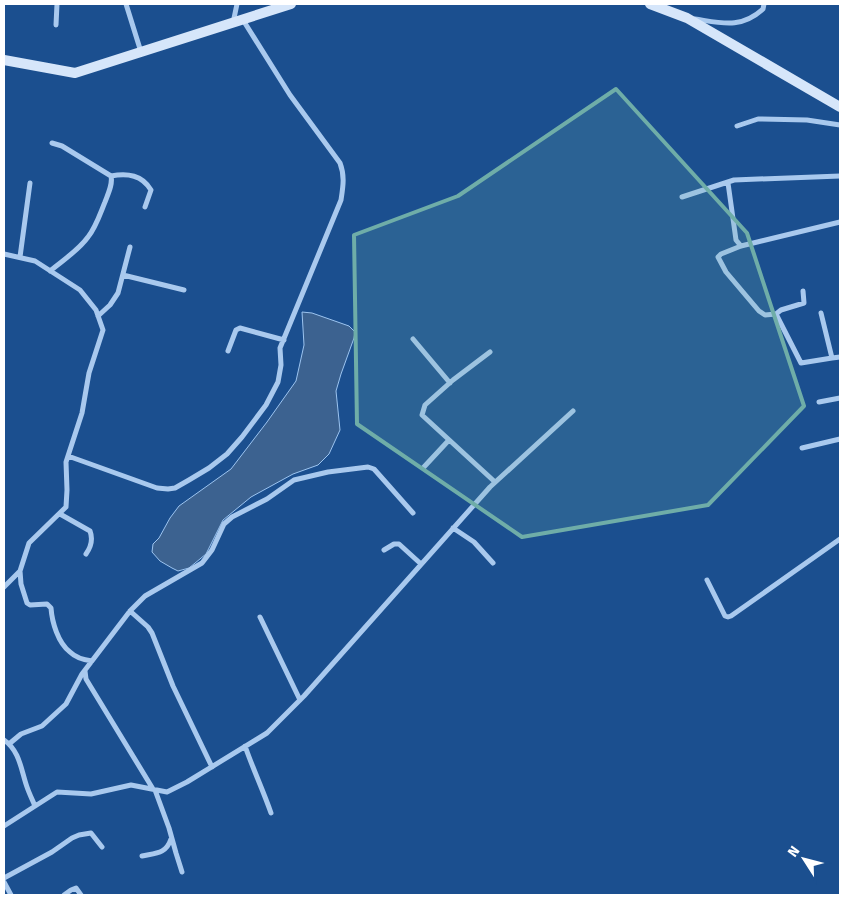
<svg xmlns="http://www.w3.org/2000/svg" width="844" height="899" viewBox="0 0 844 899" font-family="'Fira Sans',sans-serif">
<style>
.water{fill:#3c6290;stroke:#9cc4f0}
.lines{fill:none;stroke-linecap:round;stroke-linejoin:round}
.street{stroke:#a9c9ee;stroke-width:5}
.secondary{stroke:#d6e6fa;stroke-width:10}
.marked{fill:#6fada8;fill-opacity:0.2;stroke:#6fada8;stroke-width:4;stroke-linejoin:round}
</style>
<rect width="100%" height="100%" fill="#1b4f8f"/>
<path class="water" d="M302,312L312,313L349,326L355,332L354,338L341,374L336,391L340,430L329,454L318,465L293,474L251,497L223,520L206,554L189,568L178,571L172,568L160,561L152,552L153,544L159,538L170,518L179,506L231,469L267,422L296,381L304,345Z"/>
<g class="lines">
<path class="street" d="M126,4L141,52
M695,19C722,23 741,29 763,9L764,4
M233,23L237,4
M56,25L57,4
M737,126L758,119L807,120L840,125
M111,176C128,173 142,175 151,190L145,207
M728,183L736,240L741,246
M682,197L734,180L840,176
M4,254L35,261L80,290L96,310L103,330L89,373L82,413L66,462L67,490L66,507L29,543L20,571L4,587
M20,257L30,183
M50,271C63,260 78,251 88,237C96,227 100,214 105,202C108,194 113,184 111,176L62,146L52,143
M123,275L184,290
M803,291L804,303L781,310L776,314L801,363L832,358
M821,313L832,358L840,357
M776,314L765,315L759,311L726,272L718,257L721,254L741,246L840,222
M98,316L110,305L118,293L130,247
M413,339L450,383
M228,351L236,330L240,328L284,340
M490,352L453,380L425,405L422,415L495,482
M819,402L840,398
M802,448L840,439
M68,456L157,488L168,489L175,488L189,480L209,468L227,454L242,437L266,405L278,382L281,365L280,348L341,200C343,187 345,176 340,163L290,95L243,20
M423,468L449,440
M60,514L90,531C93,539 91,547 86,554
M453,528L474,542L493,563
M384,550L394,544H399L421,564
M20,571L21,584L27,603L30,605L47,604L51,608C52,622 58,643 70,652C76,658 84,660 92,661
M707,580L725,616L728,617L731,616L840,539
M130,611L148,627L152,633L173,686L212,767
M260,617L300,700
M85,671L86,679L153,789
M4,740C20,751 21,770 27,787C29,793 32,799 35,806
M9,744L21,734L42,726L66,704L82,674L130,611L145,596L202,563L212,550L224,524L232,517L267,499L294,480L328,472L368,467L374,469L413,513
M245,746C253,769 263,790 271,813
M155,790L169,828L176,853L182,872
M4,826L57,792L91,794L131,785L167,792L187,782L267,733L304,696L490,487L573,411
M142,856C156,853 166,854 171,839
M4,878L52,852L72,838L79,835L91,833L102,847
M4,882L11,895
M64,895L71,890L76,888L81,895"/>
<path class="secondary" d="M650,4L687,18L840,107
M4,60L75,73L291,4"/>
</g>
<path class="marked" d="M616,89L747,233L804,406L708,505L522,537L357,424L354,235L458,196Z"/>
<rect width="844" height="899" fill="none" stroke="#ffffff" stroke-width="10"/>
<g transform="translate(804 859) rotate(306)" stroke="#1b4f8f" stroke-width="4" paint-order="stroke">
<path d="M0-4L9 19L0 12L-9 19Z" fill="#ffffff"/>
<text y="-8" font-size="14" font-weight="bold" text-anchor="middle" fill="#ffffff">N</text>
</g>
</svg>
